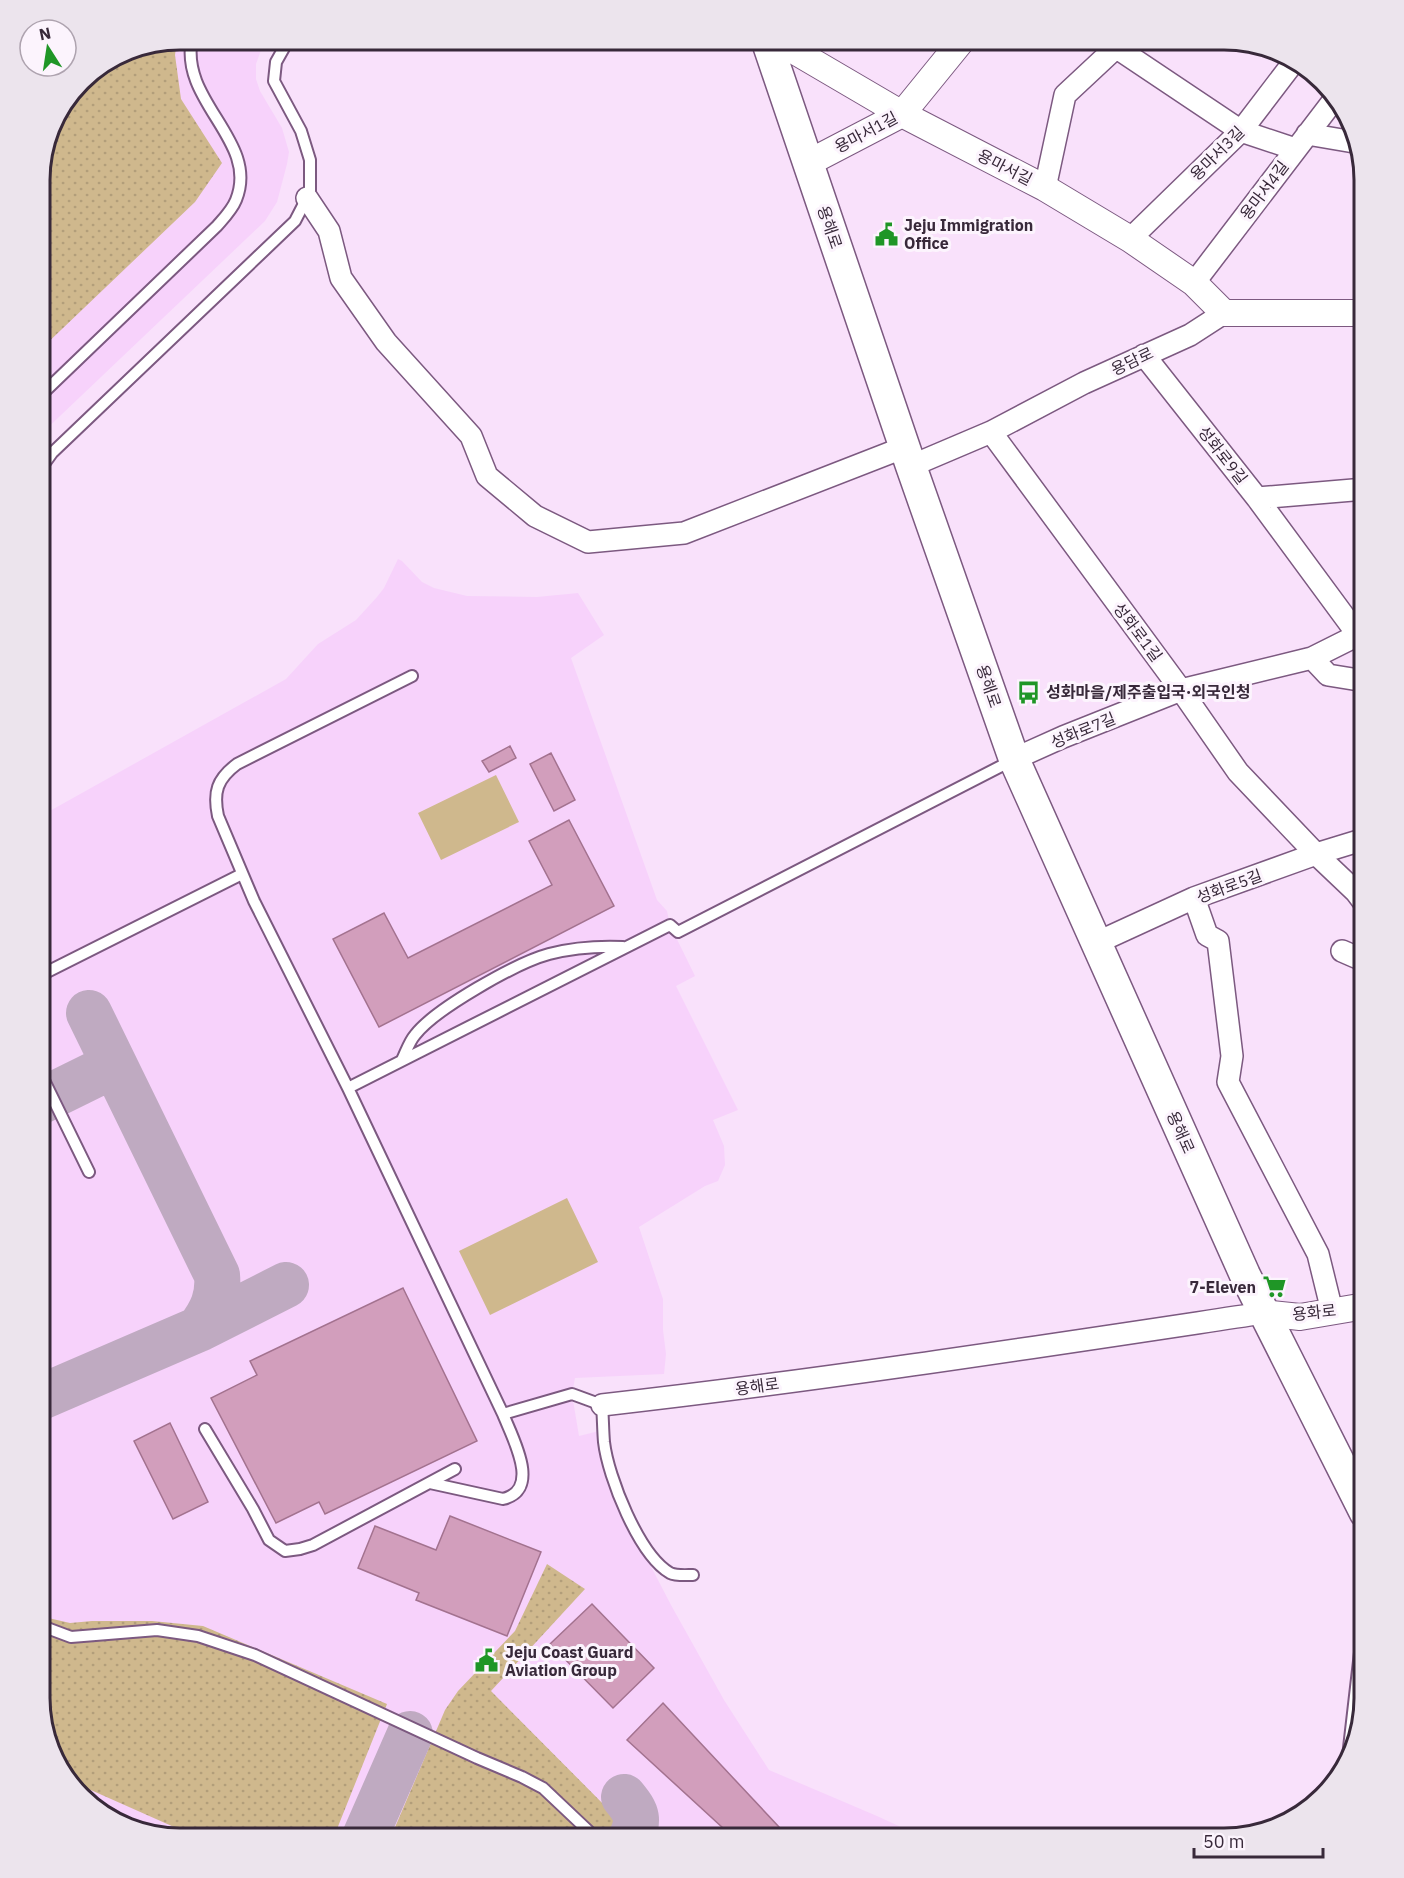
<svg xmlns="http://www.w3.org/2000/svg" width="1404" height="1878" viewBox="0 0 1404 1878" font-family="'IBM Plex Sans','Noto Sans KR',sans-serif">
<style>
.built{fill:#f7d2fb}
.grass{fill:url(#grass-dots)}
.garden{fill:#cfb88d}
.lines{fill:none;stroke-linecap:round;stroke-linejoin:round}
.taxiway{stroke:#bfaac1;stroke-width:46}
.building{fill:#d29ebc;stroke:#a3728f;stroke-width:1.5}
.service-casing{stroke:#7c5980;stroke-width:14}
.minor-casing{stroke:#7c5980;stroke-width:24}
.tertiary-casing{stroke:#7c5980;stroke-width:28}
.secondary-casing{stroke:#7c5980;stroke-width:33}
.service{stroke:#fff;stroke-width:10}
.minor{stroke:#fff;stroke-width:21}
.tertiary{stroke:#fff;stroke-width:26}
.secondary{stroke:#fff;stroke-width:30}
.labels{text-anchor:middle;dominant-baseline:central;stroke-width:6;stroke-linejoin:round;paint-order:stroke}
.street-label{font-size:16px;fill:#38293a;stroke:#fcf4fd}
.poi-label{font-size:16px;font-weight:bold;fill:#38293a;stroke:#fcf4fd;text-anchor:start}
.rim{fill:none;stroke:#38293a;stroke-width:3}
</style>
<defs>
<pattern id="grass-dots" width="8" height="8" patternUnits="userSpaceOnUse" patternTransform="scale(1.5)"><rect width="8" height="8" fill="#cfb88d"/><path d="M2 2h.1M6 6h.1" fill="none" stroke="#b29e7a" stroke-width="1.8" stroke-linecap="round"/></pattern>
</defs>
<rect width="100%" height="100%" fill="#f9e1fb"/>
<path class="built" d="M180,39H265L256,64V79L260,91L282,128L289,152L287,164L277,202L265,221L39,436V170L54,117L87,74L126,50Z
M398,559L402,561L422,582L434,588L467,596L537,597L578,593L604,635L571,658L657,900L667,911L670,925L695,976L676,986L738,1110L713,1120L724,1146L725,1165L718,1181L705,1186L639,1227L663,1299V1330L666,1354L664,1374L575,1378L572,1394L579,1436L599,1431L631,1528L671,1605L724,1700L769,1770L877,1816L914,1833L924,1839H180L110,1820L63,1776L39,1698V817L286,679L318,644L356,620L377,597L384,588Z"/>
<path class="grass" d="M177,40L175,55L181,99L222,163L195,202L39,351V170L54,117L87,74L126,50Z
M547,1564L585,1589L491,1691L623,1824L617,1839H390L445,1710L458,1691L515,1631Z
M39,1608L44,1617L70,1623L92,1621H152L203,1626L387,1704L333,1839H201L66,1779L63,1776L39,1698Z"/>
<path class="garden" d="M496,775L519,822L441,860L418,813Z
M567,1198L598,1262L490,1315L459,1251Z"/>
<g class="lines">
<path class="taxiway" d="M89,1013L217,1275C219,1297 212,1312 199,1329
M39,1102L114,1065
M39,1398L199,1329L286,1285
M624,1797C638,1814 639,1819 631,1839
M364,1839L410,1734"/>
</g>
<path class="building" d="M510,746L516,758L489,772L482,761Z
M551,753L575,800L554,811L530,764Z
M569,820L614,906L379,1027L333,939L384,913L408,958L552,885L529,841Z
M403,1288L477,1441L325,1514L319,1502L276,1523L211,1398L257,1375L250,1361Z
M170,1423L208,1502L173,1519L134,1441Z
M450,1516L541,1552L507,1636L416,1600L419,1593L358,1568L375,1526L436,1550Z
M592,1604L654,1668L613,1708L550,1644Z
M663,1703L779,1827L764,1839H735L627,1740Z"/>
<g class="lines">
<defs>
<path id="service" d="M39,397L217,226C224,218 232,210 236,200C260,141 179,102 192,39
M39,471L52,453L295,221L310,192V160L301,131L274,81L276,62L289,39
M39,634V596
M412,676L237,764C217,779 213,792 218,816L254,901L348,1088L503,1414L572,1394L602,1405C603,1417 603,1430 604,1442C608,1477 639,1555 670,1573C676,1576 686,1575 693,1575
M39,976L242,874
M402,1060C406,1052 409,1042 415,1035C435,1009 516,963 549,954C572,948 599,946 623,947
M39,1070L89,1172
M348,1088L670,925L678,932L1011,761
M205,1429L253,1509L269,1540L285,1551L300,1549L313,1545L455,1469
M430,1483L503,1499C542,1490 512,1437 503,1414
M39,1625L71,1637L157,1630L198,1636L255,1655L477,1758L522,1777L543,1788L597,1839
M1347,1765L1365,1609"/>
<path id="minor" d="M1117,48L1241,131L1295,149
M1307,134L1354,142
M1045,188L1065,95L1125,39
M307,198L329,231L341,278L386,342L471,436L487,476L535,516L588,542L684,533L905,447
M1130,239L1241,131L1296,59
M1194,283L1336,97
M1144,355L1257,498L1358,635
M991,432L1181,690L1238,772L1316,854L1356,892L1365,904
M911,466L991,432L1084,383L1190,335L1224,313
M1257,498L1365,489
M1312,658L1328,675L1365,681
M1014,759L1063,737L1181,690L1312,658L1358,635H1365
M1194,898L1207,935L1218,941L1232,1056L1228,1082L1318,1254L1332,1311
M1096,943L1194,898L1316,854L1365,839
M1342,951L1365,961
M602,1405C823,1380 1043,1346 1263,1313"/>
<path id="tertiary" d="M774,39L902,114L1045,188L1130,239L1194,283L1224,313H1365
M808,163L902,114L963,39
M1263,1313L1300,1317L1365,1306"/>
<path id="secondary" d="M766,39L911,466L1014,759L1245,1275L1365,1513"/>
</defs>
<use href="#service" class="service-casing"/>
<use href="#minor" class="minor-casing"/>
<use href="#tertiary" class="tertiary-casing"/>
<use href="#secondary" class="secondary-casing"/>
<use href="#service" class="service"/>
<use href="#minor" class="minor"/>
<use href="#tertiary" class="tertiary"/>
<use href="#secondary" class="secondary"/>
</g>
<defs>
<symbol id="civic-bare" viewBox="-9 -9 18 18"><path d="M-.6-6.5H3V-4.5H.6V-3L4-1V1h2V6H-6V1h2V-1L-.6-3ZM-1.2 2.5V6h2.4V2.5Z" fill="#1f9626" stroke="#fcf4fd" stroke-width="2.5" paint-order="stroke"/></symbol>
<symbol id="bus-bare" viewBox="-9 -9 18 18"><path d="M-5-6H5V4H4V6H2V4H-2V6H-4V4H-5ZM-3.5-4V0h7V-4ZM-3.5 1.2v1.5H-2V1.2ZM2 1.2v1.5H3.5V1.2Z" fill="#1f9626" stroke="#fcf4fd" stroke-width="2.5" paint-order="stroke"/></symbol>
<symbol id="supermarket-bare" viewBox="-9 -9 18 18"><path d="M-6-5.5h2.5l.6 2H6L4.5 2H-2.5L-4.4-4H-6ZM-1.5 3.2a1.3 1.3 0 1 0 .1 0ZM3 3.2a1.3 1.3 0 1 0 .1 0Z" fill="#1f9626" stroke="#fcf4fd" stroke-width="2.5" paint-order="stroke"/></symbol>
</defs>
<g fill-rule="evenodd">
<use href="#civic-bare" x="870" y="218" width="33" height="33"/>
<use href="#bus-bare" x="1012" y="676" width="33" height="33"/>
<use href="#supermarket-bare" x="1258" y="1270" width="33" height="33"/>
<use href="#civic-bare" x="470" y="1644" width="33" height="33"/>
</g>
<g class="labels">
<g class="street-label">
<text transform="translate(866 132) rotate(-28)">용마서1길</text>
<text transform="translate(1217 153) rotate(-45)">용마서3길</text>
<text transform="translate(1005 167) rotate(27)">용마서길</text>
<text transform="translate(1264 190) rotate(-53)">용마서4길</text>
<text transform="translate(830 227) rotate(71)">용해로</text>
<text transform="translate(1132 361) rotate(-25)">용담로</text>
<text transform="translate(1223 455) rotate(52)">성화로9길</text>
<text transform="translate(1138 632) rotate(53)">성화로1길</text>
<text transform="translate(989 686) rotate(71)">용해로</text>
<text transform="translate(1083 730) rotate(-22)">성화로7길</text>
<text transform="translate(1229 886) rotate(-20)">성화로5길</text>
<text transform="translate(1181 1132) rotate(66)">용해로</text>
<text transform="translate(1314 1312) rotate(-6)">용화로</text>
<text transform="translate(757 1386) rotate(-8)">용해로</text>
</g>
<g class="poi-label">
<text x="904" y="225">Jeju Immigration<tspan x="904" dy="18">Office</tspan></text>
<text x="1046" y="692">성화마을/제주출입국·외국인청</text>
<text x="1256" y="1287" text-anchor="end">7-Eleven</text>
<text x="505" y="1652">Jeju Coast Guard<tspan x="505" dy="18">Aviation Group</tspan></text>
</g>
</g>
<path d="M0 0H1404V1878H0ZM180 50H1224A130 130 0 0 1 1354 180V1698A130 130 0 0 1 1224 1828H180A130 130 0 0 1 50 1698V180A130 130 0 0 1 180 50Z" fill="#ece4ed" fill-rule="evenodd"/>
<path class="rim" d="M180 50H1224A130 130 0 0 1 1354 180V1698A130 130 0 0 1 1224 1828H180A130 130 0 0 1 50 1698V180A130 130 0 0 1 180 50Z"/>
<g transform="translate(48 48) rotate(348)"><circle r="28" fill="#fcf4fd" stroke="#aea3af" stroke-width="1.5"/>
<path d="M0-4.5L10 22L0 15L-10 22Z" fill="#1f9626"/>
<text y="-9" font-size="16" font-weight="bold" text-anchor="middle" fill="#38293a">N</text>
</g>
<path d="M1194 1848v9h129v-9" fill="none" stroke="#38293a" stroke-width="3"/>
<text x="1203" y="1848" font-size="18" fill="#38293a" stroke="#fcf4fd" stroke-width="4.5" paint-order="stroke">50 m</text>
</svg>
